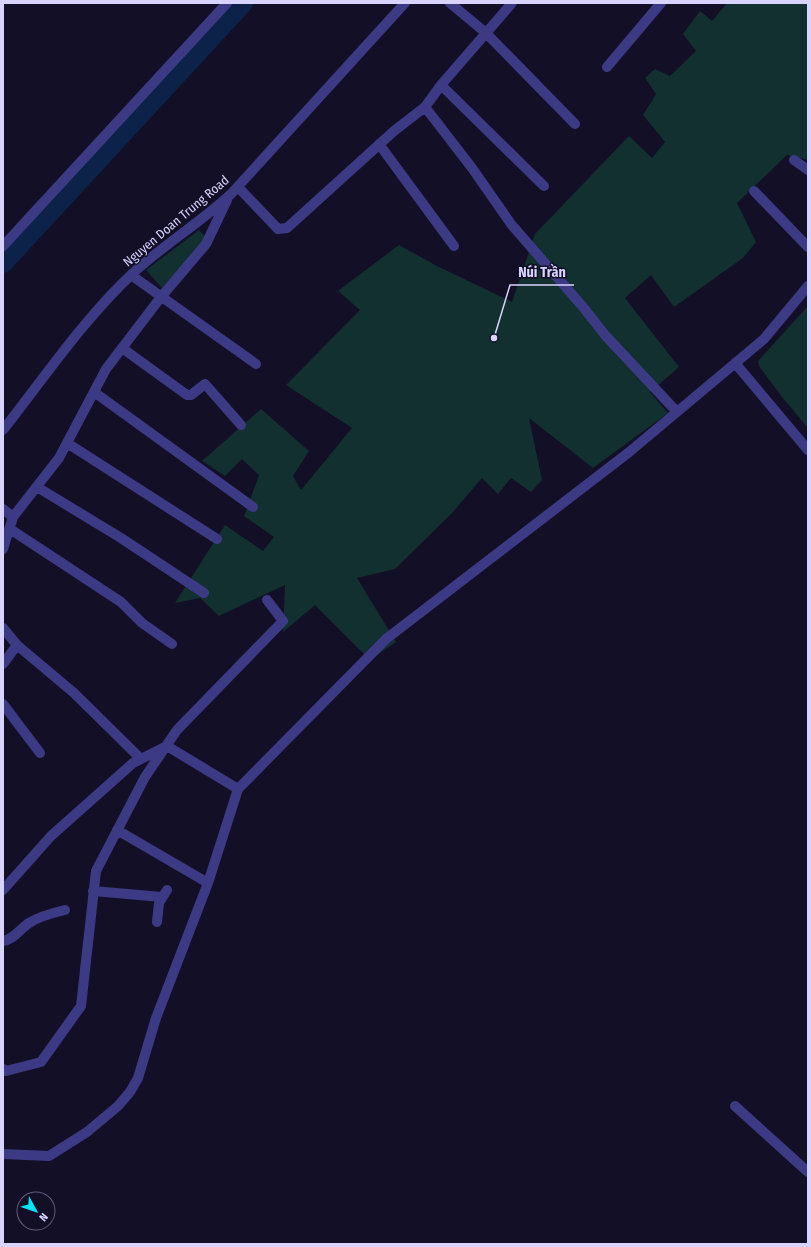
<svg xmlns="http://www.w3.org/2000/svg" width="811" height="1247" viewBox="0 0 811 1247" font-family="'Fira Sans Condensed',sans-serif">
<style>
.green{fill:#12302f}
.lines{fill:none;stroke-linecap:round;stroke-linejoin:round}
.river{stroke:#0c2248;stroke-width:20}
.minor{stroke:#3d3a85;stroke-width:10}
.labels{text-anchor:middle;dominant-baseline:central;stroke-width:3;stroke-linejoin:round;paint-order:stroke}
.street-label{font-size:13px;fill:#d9d4ff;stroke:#130f26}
.leader{fill:none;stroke:#d9d4ff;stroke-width:1.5}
.callout-dot{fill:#d9d4ff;stroke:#130f26;stroke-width:1.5}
.callout-label{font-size:14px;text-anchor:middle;font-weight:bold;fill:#d9d4ff;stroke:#130f26;stroke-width:3;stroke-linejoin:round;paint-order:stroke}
</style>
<rect width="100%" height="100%" fill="#130f26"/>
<path class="green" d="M727,3H808V160L787,155L737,203L756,242L743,258L674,307L651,275L625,298L679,367L650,392L668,413L593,468L529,418L542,480L531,492L511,478L498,494L482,478L452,513L395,569L357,578L396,642L370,660L315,605L283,632L285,585L219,616L200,598L175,603L225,525L263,551L274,537L244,516L259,475L242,459L225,476L202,461L261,409L309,451L293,476L301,490L352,428L286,385L360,310L338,291L399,245L437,266L512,302L535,234L629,136L652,158L665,142L643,115L656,94L645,78L655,69L670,76L696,51L683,34L700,11L712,21Z
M199,230L206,237L162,288L146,270Z
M808,306V428L782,397L759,366L758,361Z"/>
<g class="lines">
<path class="river" d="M3,263L243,3"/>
<path class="minor" d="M450,3L486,33L575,124
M607,67L661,3
M441,85L544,186
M425,107L472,168L511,224L583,307L605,335L677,412
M379,144L454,246
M794,160L808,170
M238,187L278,229L287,228L394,131L425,107L441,85L512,3
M754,191L808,247
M3,246L227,3
M131,275L256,364
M122,348L187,395H191L205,384L241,425
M735,363L808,450
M94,392L253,507
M3,430C44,378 84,319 132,274C163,245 200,223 231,194L405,3
M67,443L217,539
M37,487L121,538L204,593
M3,509L13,517
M10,529L121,602L142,623L172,644
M3,549L13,517L59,458L106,369L161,297L206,244L227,200
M3,628L17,645L74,693L141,759
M3,664L17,645
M3,704L40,753
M167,746L238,789
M117,830L208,883
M3,890L51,836L133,763L165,747
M93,891L162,897
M157,922L159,903L167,890
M3,941C13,940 20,929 29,923C40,916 52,913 65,910
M3,1069L6,1071L41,1062L81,1006L96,871L145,777L177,730L283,621L267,600
M735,1106L808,1172
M3,1154L49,1156L87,1132L118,1106L130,1092L138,1078L156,1018L208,883L238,789L386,639L628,453L764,339L808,286"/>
</g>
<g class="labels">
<g class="street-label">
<text transform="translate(176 221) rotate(-40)">Nguyen Doan Trung Road</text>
</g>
</g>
<path class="leader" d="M494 338L510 285H574"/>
<circle class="callout-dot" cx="494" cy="338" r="4"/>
<g class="callout-label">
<text x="542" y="277">Núi Trần</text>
</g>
<rect width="811" height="1247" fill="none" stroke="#d9d4ff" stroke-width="8"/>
<g transform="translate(36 1211) rotate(130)"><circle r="19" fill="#130f26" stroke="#625e7d"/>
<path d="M0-3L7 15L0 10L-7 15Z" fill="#00e5ff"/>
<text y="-6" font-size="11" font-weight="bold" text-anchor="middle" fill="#d9d4ff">N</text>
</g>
</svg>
